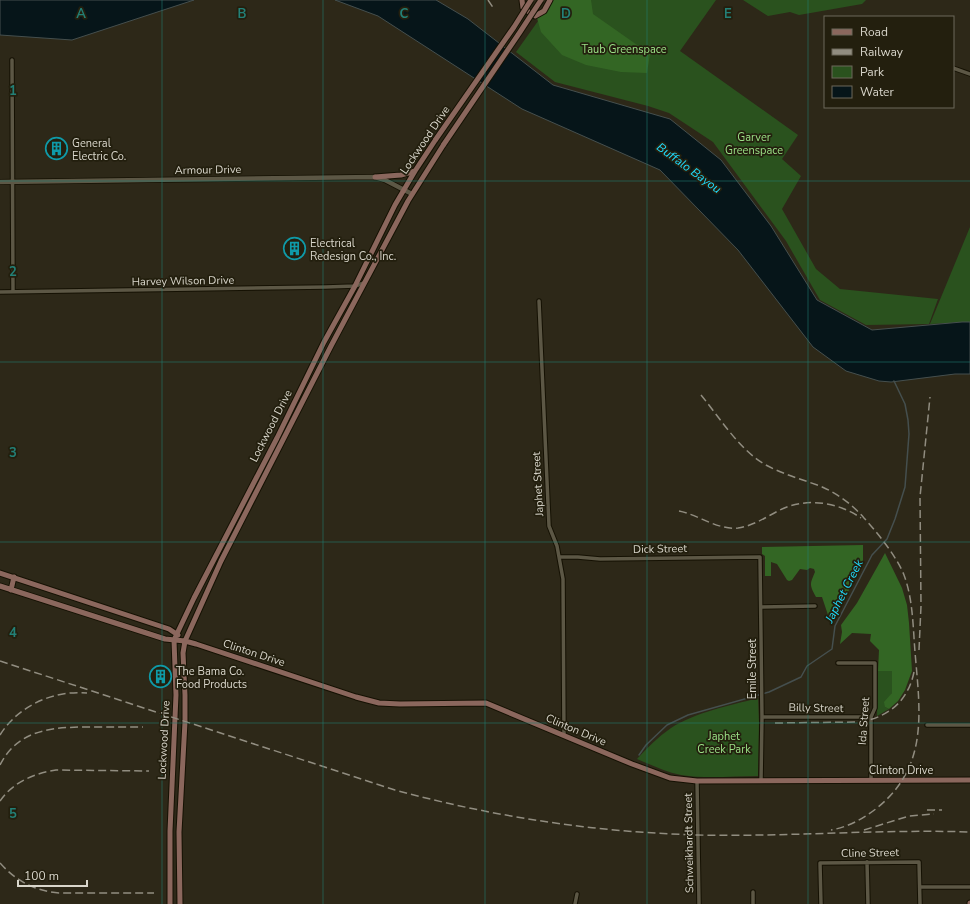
<svg xmlns="http://www.w3.org/2000/svg" width="970" height="904" viewBox="0 0 970 904" font-family="'Nunito Sans',sans-serif">
<style>
.green{fill:#2a521e}
.forest{fill:#336624}
.water{fill:#061519;stroke:#454f4e}
.lines{fill:none;stroke-linecap:round;stroke-linejoin:round}
.stream{stroke:#454f4e;stroke-width:1.5}
.minor-casing{stroke:#151103;stroke-width:5.5}
.tertiary-casing{stroke:#151103;stroke-width:6}
.secondary-casing{stroke:#151103;stroke-width:7}
.minor{stroke:#5c5745;stroke-width:3.5}
.tertiary{stroke:#5c5745;stroke-width:4.5}
.secondary{stroke:#8b675d;stroke-width:5}
.rail{stroke:#918d80;stroke-width:1.5;stroke-dasharray:8 4;stroke-linecap:butt}
.secondary-bridge-casing{stroke:#151103;stroke-width:7;stroke-linecap:butt}
.secondary-bridge{stroke:#8b675d;stroke-width:5}
.grid{fill:none;stroke:#238077;stroke-width:1;stroke-opacity:0.55}
.labels{text-anchor:middle;dominant-baseline:central;stroke-width:3.5;stroke-linejoin:round;paint-order:stroke}
.park-label{font-size:11px;fill:#9be287;stroke:#231f0e}
.street-label{font-size:11px;fill:#d9d6cb;stroke:#231f0e}
.poi-label{font-size:11px;fill:#d9d6cb;stroke:#231f0e;text-anchor:start}
.water-label{font-size:12px;font-style:italic;fill:#1fdbfd;stroke:#231f0e}
.grid-label{font-size:13px;text-anchor:middle;font-weight:bold;fill:#238077;stroke:#231f0e;stroke-width:3.5;stroke-linejoin:round;paint-order:stroke}
</style>
<rect width="100%" height="100%" fill="#2d2818"/>
<path class="green" d="M553,0H716L680,51L798,135L782,159L801,176L782,209L816,269L840,289L938,299L929,324L866,325L820,300L786,241L713,142L669,113L648,106L555,82L516,52Z
M743,0H866L862,4L799,15L790,12L768,16Z
M970,227V322L930,324Z
M892,670V693L885,707L889,709L877,716L878,671Z
M758,698L759,722L758,776C733,776 706,779 681,775C666,772 651,765 637,759C647,748 658,737 671,728C696,712 729,706 758,698Z"/>
<path class="forest" d="M553,0H591L593,14L650,54L647,73L621,72L586,65L562,55L541,32L537,18L544,14Z
M863,545V562L848,592L830,621L822,597H816C809,584 810,584 815,572L814,569L810,568L807,570L800,569L792,580L789,581L787,580L777,564L771,562V576H765V556L762,554V547Z
M885,553L902,588L907,605L909,623L912,671L905,690L898,701L889,709L885,707L884,702L892,693V671H878L879,650L870,641L871,634L852,633L840,644L842,632L841,625L857,603Z"/>
<path class="water" d="M0,0H194L72,40L0,35Z
M335,0H436L468,19L553,85L670,119L721,160L771,226L817,300L872,330L962,322H970V374H955L891,382L879,381L846,371L813,347L738,250L660,170L522,109L378,16Z"/>
<g class="lines">
<path class="stream" d="M639,755L646,745L667,725L688,715L769,692L801,677L807,666L832,649L835,626L872,555L887,539L895,519L905,487L909,434L908,420L905,404L894,381"/>
<defs>
<path id="minor" d="M12,60L13,292
M953,68L970,74
M0,292L326,287L355,286L364,283
M539,301L549,526L557,546L563,579L564,736
M560,557H578L600,559L760,557L762,717L761,781
M761,607L815,606
M838,663H875V708L871,717V780
M762,717H871
M927,725H970
M697,781L699,904
M867,862L868,904
M920,887H970
M753,892V904
M575,904L577,894
M821,904L820,863L919,862L920,904"/>
<path id="tertiary" d="M0,182L375,177L385,180L412,194"/>
<path id="secondary" d="M522,0L523,8L535,16L544,11L550,0
M375,177L401,175L415,171
M0,573L169,629L178,635
M0,586L165,639L185,641L196,644L356,697L379,703L400,704L486,703L632,764L670,778L697,781L970,780
M11,590L14,577
M170,904V831L176,695L174,640L194,598L277,438L324,342L355,286L395,205L415,171L436,139
M180,904L179,832L185,722V695L183,653L185,641L221,561L331,346L408,201L444,144
M970,904V903"/>
</defs>
<use href="#minor" class="minor-casing"/>
<use href="#tertiary" class="tertiary-casing"/>
<use href="#secondary" class="secondary-casing"/>
<use href="#minor" class="minor"/>
<use href="#tertiary" class="tertiary"/>
<use href="#secondary" class="secondary"/>
<path class="rail" d="M488,0L494,9
M701,395C720,418 738,448 764,464C782,474 801,479 820,486C837,493 853,505 864,518C877,532 897,557 904,575C913,599 913,627 915,652C920,712 929,766 877,808C863,819 848,827 831,830
M679,511C699,515 717,530 738,528C753,526 766,517 780,510C806,497 838,502 861,518
M919,650L921,606L920,497L930,397
M0,661L395,790C494,817 595,832 697,835C788,837 879,829 970,832
M775,723L860,722C889,717 908,701 914,672
M0,735C18,706 53,690 87,693
M0,765C19,727 57,727 94,727C111,727 127,727 143,727
M0,801C13,782 35,773 56,770L149,771
M927,810H942
M864,830L909,816L934,814
M0,863C16,881 35,891 59,893H154"/>
<defs>
<path id="secondary-bridge" d="M436,139L514,27L531,0
M444,144L520,32L541,0"/>
</defs>
<use href="#secondary-bridge" class="secondary-bridge-casing"/>
<use href="#secondary-bridge" class="secondary-bridge"/>
</g>
<path class="grid" d="M162,0V904M323,0V904M485,0V904M647,0V904M808,0V904M0,181H970M0,362H970M0,542H970M0,723H970"/>
<defs>
<symbol id="building-ring" viewBox="-11 -11 22 22"><circle r="9.5" fill="#231f0e" stroke="#0f9aa8" stroke-width="1.5"/><path d="M-4-6H4V6H1V3H-1V6H-4ZM-2.5-4.3h1.7v1.8h-1.7ZM.8-4.3h1.7v1.8H.8ZM-2.5-1h1.7V.8h-1.7ZM.8-1h1.7V.8H.8Z" fill="#0f9aa8"/></symbol>
</defs>
<g fill-rule="evenodd">
<use href="#building-ring" x="44" y="136" width="25" height="25"/>
<use href="#building-ring" x="282" y="236" width="25" height="25"/>
<use href="#building-ring" x="148" y="664" width="25" height="25"/>
</g>
<g class="labels">
<g class="park-label">
<text x="624" y="49">Taub Greenspace</text>
<text x="754" y="137">Garver<tspan x="754" dy="13">Greenspace</tspan></text>
<text x="724" y="736">Japhet<tspan x="724" dy="13">Creek Park</tspan></text>
</g>
<g class="street-label">
<text transform="translate(425 140) rotate(-56)">Lockwood Drive</text>
<text transform="translate(208 170) rotate(-1)">Armour Drive</text>
<text transform="translate(183 281) rotate(-1)">Harvey Wilson Drive</text>
<text transform="translate(271 426) rotate(-63)">Lockwood Drive</text>
<text transform="translate(538 484) rotate(-93)">Japhet Street</text>
<text transform="translate(660 549) rotate(-1)">Dick Street</text>
<text transform="translate(254 653) rotate(18)">Clinton Drive</text>
<text transform="translate(752 669) rotate(-90)">Emile Street</text>
<text transform="translate(816 708) rotate(1)">Billy Street</text>
<text transform="translate(864 721) rotate(-86)">Ida Street</text>
<text transform="translate(576 730) rotate(23)">Clinton Drive</text>
<text transform="translate(164 740) rotate(-87)">Lockwood Drive</text>
<text x="901" y="770">Clinton Drive</text>
<text transform="translate(689 843) rotate(-91)">Schweikhardt Street</text>
<text transform="translate(870 853) rotate(-1)">Cline Street</text>
</g>
<g class="poi-label">
<text x="72" y="143">General<tspan x="72" dy="13">Electric Co.</tspan></text>
<text x="310" y="243">Electrical<tspan x="310" dy="13">Redesign Co., Inc.</tspan></text>
<text x="176" y="671">The Bama Co.<tspan x="176" dy="13">Food Products</tspan></text>
</g>
<g class="water-label">
<text transform="translate(689 168) rotate(36)">Buffalo Bayou</text>
<text transform="translate(844 591) rotate(-63)">Japhet Creek</text>
</g>
</g>
<g class="grid-label">
<text x="81" y="18">A</text>
<text x="242" y="18">B</text>
<text x="404" y="18">C</text>
<text x="566" y="18">D</text>
<text x="728" y="18">E</text>
<text x="13" y="95">1</text>
<text x="13" y="276">2</text>
<text x="13" y="457">3</text>
<text x="13" y="637">4</text>
<text x="13" y="818">5</text>
</g>
<rect x="824" y="16" width="130" height="92" fill="#231f0e" stroke="#6c685a"/>
<rect x="832" y="29" width="20" height="6" fill="#8b675d" stroke="#6c685a"/>
<text x="860" y="36" font-size="12" fill="#d9d6cb">Road</text>
<rect x="832" y="49" width="20" height="6" fill="#918d80" stroke="#6c685a"/>
<text x="860" y="56" font-size="12" fill="#d9d6cb">Railway</text>
<rect x="832" y="66" width="20" height="12" fill="#2a521e" stroke="#6c685a"/>
<text x="860" y="76" font-size="12" fill="#d9d6cb">Park</text>
<rect x="832" y="86" width="20" height="12" fill="#061519" stroke="#6c685a"/>
<text x="860" y="96" font-size="12" fill="#d9d6cb">Water</text>
<path d="M18 880v6h69v-6" fill="none" stroke="#d9d6cb" stroke-width="2"/>
<text x="24" y="880" font-size="12" fill="#d9d6cb" stroke="#231f0e" stroke-width="3" paint-order="stroke">100 m</text>
</svg>
